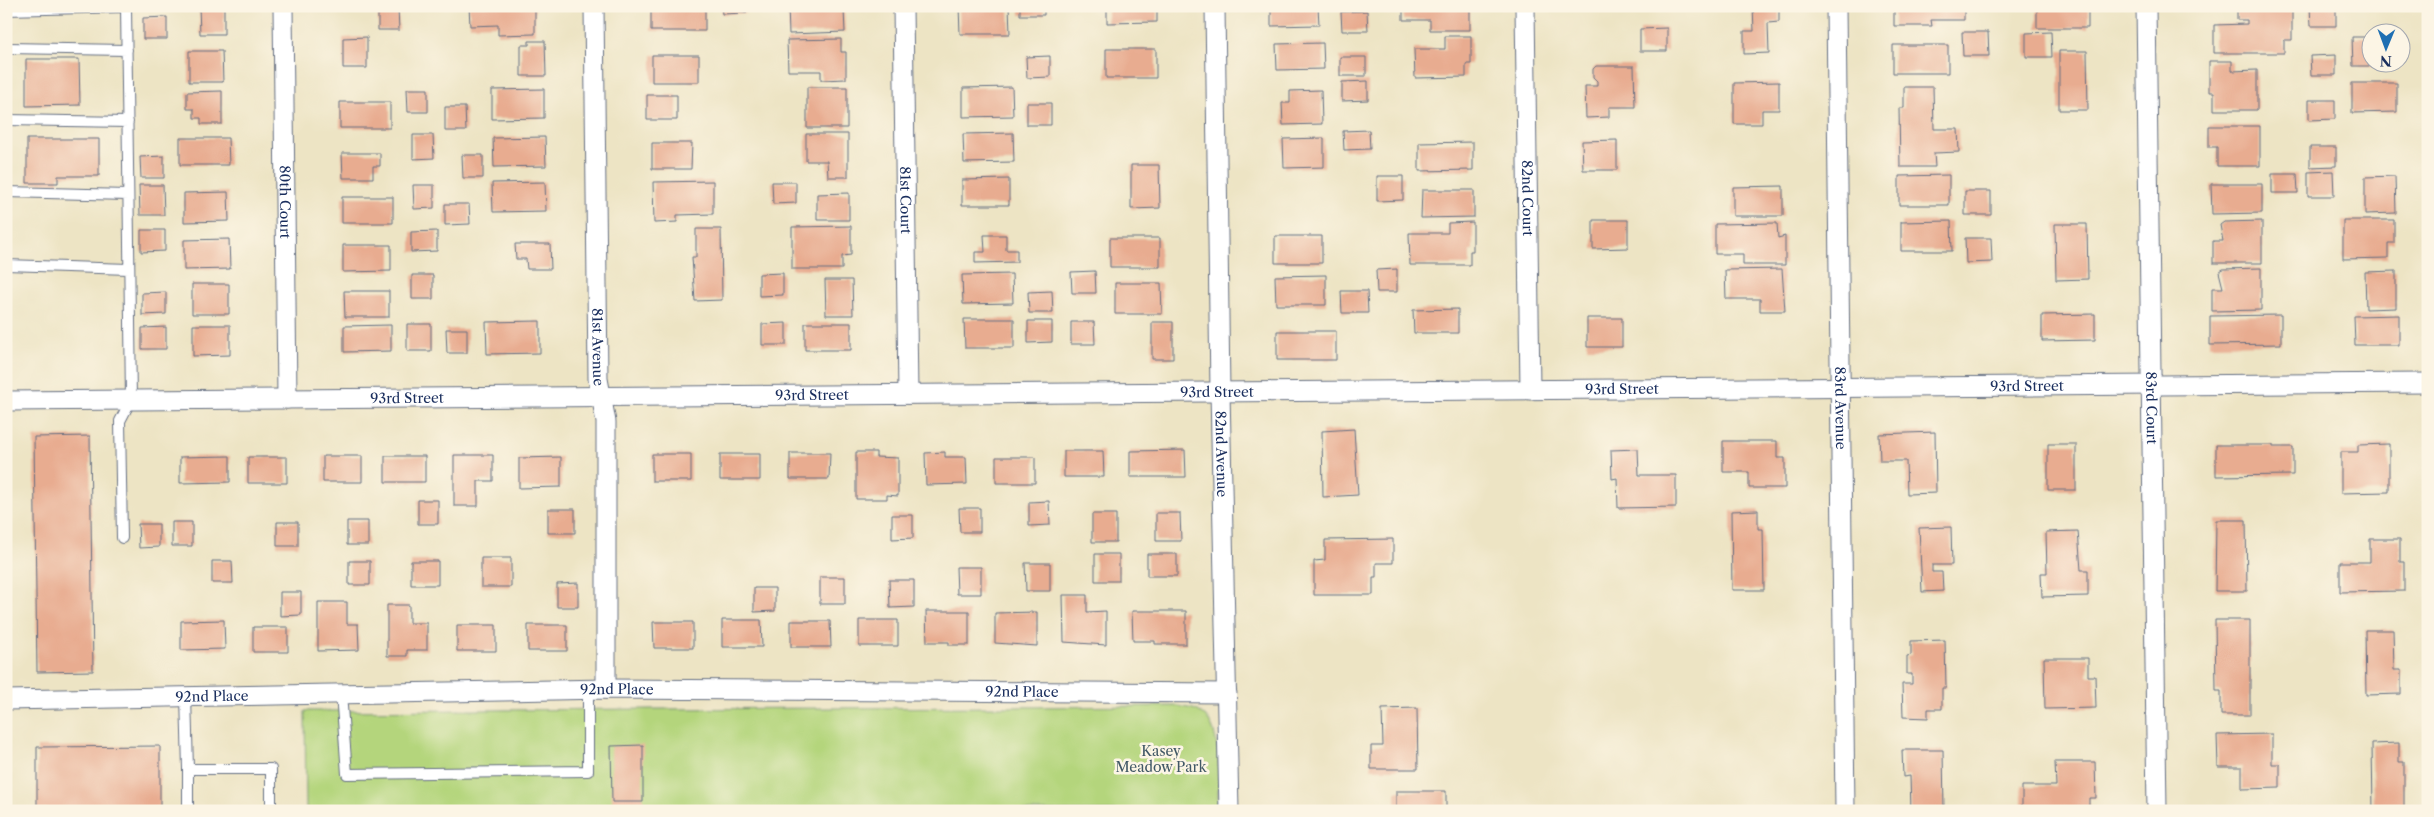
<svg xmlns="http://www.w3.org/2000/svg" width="2434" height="817" viewBox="0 0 2434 817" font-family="'Libre Caslon Text',serif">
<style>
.green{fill:#b4d57c;stroke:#68826d}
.building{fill:#e8ac90}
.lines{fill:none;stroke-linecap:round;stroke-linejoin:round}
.lane-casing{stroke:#646e82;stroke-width:12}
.street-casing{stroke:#646e82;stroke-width:21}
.lane{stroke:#fff;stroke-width:10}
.street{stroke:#fff;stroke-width:19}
.labels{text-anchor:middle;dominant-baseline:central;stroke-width:5;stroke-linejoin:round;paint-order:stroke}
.street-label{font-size:14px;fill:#1b2f5e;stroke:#fcf5e5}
.park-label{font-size:14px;fill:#415866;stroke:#fcf5e5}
</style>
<rect width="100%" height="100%" fill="#fcf5e5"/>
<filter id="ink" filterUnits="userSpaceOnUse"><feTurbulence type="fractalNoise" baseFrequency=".02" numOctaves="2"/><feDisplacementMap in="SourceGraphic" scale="10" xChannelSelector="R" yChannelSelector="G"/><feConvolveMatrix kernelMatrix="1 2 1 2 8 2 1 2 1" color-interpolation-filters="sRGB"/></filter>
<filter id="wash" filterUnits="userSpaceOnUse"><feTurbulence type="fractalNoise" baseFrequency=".0096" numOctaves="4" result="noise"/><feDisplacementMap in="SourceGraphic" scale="20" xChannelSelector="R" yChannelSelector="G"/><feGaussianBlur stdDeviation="1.12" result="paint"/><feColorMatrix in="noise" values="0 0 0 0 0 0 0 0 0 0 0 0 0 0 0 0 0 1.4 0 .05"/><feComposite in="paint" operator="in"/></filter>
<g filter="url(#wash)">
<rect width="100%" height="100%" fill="#ede4c4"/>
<path class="green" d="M1179,706C1186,708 1195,708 1201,713C1225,728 1217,786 1218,811H306L305,711Z"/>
<g id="blocks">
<path class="building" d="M199,6H224V34H200Z
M469,6H535V34L498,35V25L470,26Z
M651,6H705V31H651Z
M721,6H746V13L722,14Z
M788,6H825V10H844L845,32L789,34Z
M959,6H1009L1010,34H960Z
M1020,6H1044V15H1020Z
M1107,6H1157V22L1107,23Z
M1271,6H1318L1319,25L1271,26Z
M1403,6H1470V30H1430V20H1403Z
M1753,6H1779V22L1768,23L1769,53L1744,54V31H1754Z
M1894,6H1964V20H1931L1932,26H1894Z
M2037,6H2088V28H2037Z
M2237,6L2292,7V40H2284V53H2214V25L2247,24V20H2237Z
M2310,6H2336V26H2311Z
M398,8L399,30H378V9Z
M1367,11L1368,31H1342L1341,12Z
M167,17V39H143V18Z
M1667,28V51H1640V29Z
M1962,32H1988L1989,56H1963Z
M2051,32L2052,57H2026V33Z
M1445,36H1471V64H1466V77L1415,78L1414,49H1445Z
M367,37V68H343V38Z
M2352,37H2372V62H2398V66H2353Z
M841,39V52H846V79L821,80V71H788L787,40Z
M529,41H545L546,76H521V45H529Z
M1323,43L1324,69L1277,70L1276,44Z
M1893,45H1948V73H1893Z
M1106,49H1156V78H1106Z
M189,51H222L223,82H189Z
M2059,51H2087L2088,110H2059Z
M652,55H699V82H652Z
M2336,55V75H2311L2310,56Z
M1050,56V77L1027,78L1026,57Z
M1340,57H1366V76H1340Z
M26,59H79L80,105L26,106Z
M2209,61H2232V71L2257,70V110H2214V92H2209Z
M1596,66H1634L1635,107H1609V117L1586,118L1585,86H1597V81L1593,77V69Z
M1368,81V100L1342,101V82Z
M1779,82V110H1762V124H1734V83Z
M2352,83H2397V112L2352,113Z
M807,87H847V128H807Z
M1012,87L1013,116L963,117V88Z
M1904,87H1933L1934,129H1958L1959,152L1934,153L1935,167H1900L1899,108H1904Z
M407,89H428V112H408Z
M544,89V118L492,119V90Z
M1321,90L1322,124L1283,125L1282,103H1290V91Z
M222,91V124H201V118H194V109H187V92Z
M647,95H677V120H647Z
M2309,100H2335V119L2309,120Z
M340,102H390V128H340Z
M1027,103H1051V125H1027Z
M445,107H465L466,131H445Z
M2209,126H2260V166H2217V147H2209Z
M1369,130L1370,149L1344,150L1343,131Z
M1013,133L1014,162L964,163L963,134Z
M806,134H848V177H828L827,161H806Z
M413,135H433L434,158L413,159Z
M545,137L546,166L494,167L493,138Z
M180,138H228L229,165H180Z
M1324,138V167L1284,168L1283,139Z
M27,139H99V176H58V183H27Z
M1617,140V170H1583L1582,141Z
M1473,142V170L1419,171V143Z
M652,143H692L691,169H652Z
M2310,147H2336V166L2310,167Z
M342,153H380V166H373V178H343Z
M462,155H483V178H463Z
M164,156V178H141L140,157Z
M1131,165H1159L1160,208L1131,209Z
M2333,171L2334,196H2308V172Z
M2272,174H2297L2298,193H2272Z
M1949,175V205H1899V176Z
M1377,176H1403V200L1377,201Z
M2395,176L2396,213L2365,214V177Z
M1009,179V205H962V180Z
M713,181V214L677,215V222L654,223L653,182Z
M545,182L546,211L493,212L492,183Z
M772,182H796V203L773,204Z
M2211,184H2262V213L2212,214Z
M139,185H163L164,215H140Z
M413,185H434V208L414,209Z
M1783,186V216H1733V187Z
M1422,190H1474V217L1421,218Z
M1965,191H1991V215H1965Z
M228,192L229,221L184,222V193Z
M849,193V220H817V194Z
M342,197H393V223H342Z
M445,204H469L470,224L445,225Z
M1593,220H1628V248L1593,249Z
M2343,220H2394V243H2388V258L2343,259Z
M1951,221L1952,251H1901V222Z
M2262,221V263H2213V241H2223L2220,225L2224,222Z
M1473,222V251H1470V265H1410L1409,233H1448V223Z
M1777,223L1778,238L1785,236V265H1743V254H1715V224Z
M2055,224H2087L2088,279L2056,280Z
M851,226V255L842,256V269H792V227Z
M696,229H721L722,300L695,301L692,257H696Z
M141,230H165V251L141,252Z
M437,231V251L411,252V232Z
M984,235H1006V250H1017V262L975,263V252H985Z
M1275,236H1322V263H1275Z
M1110,238H1160V267H1110Z
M1965,238H1991L1992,262L1966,263Z
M229,239L230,269L184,270V240Z
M515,244H550L551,269H527L526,259H516Z
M343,245H391V271L343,272Z
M2261,268V310L2212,311V288H2223L2219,272L2223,269Z
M1397,269V292H1377L1376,270Z
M1782,269L1785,311H1760V299H1726L1725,270Z
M1095,271L1096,293H1072L1071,272Z
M2396,271V308L2366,309L2365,272Z
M783,273V295L759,296V274Z
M1012,274L1013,303L963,304L962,275Z
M412,275H433V299H412Z
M1326,275V305H1276L1275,276Z
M825,280H852L853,315H826Z
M1115,283H1161L1162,314H1115Z
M192,284H229V314H192Z
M344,291H389V317H345Z
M1052,291L1053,313H1029L1028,292Z
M1341,291H1367L1368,313H1342Z
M166,292V314L142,315V293Z
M1458,309V333H1414L1413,310Z
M2095,314V340L2042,341V315Z
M2281,315V344L2210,345V316Z
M2399,315V345H2355L2354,316Z
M1587,318H1622V347H1587Z
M964,319H1014V348H965Z
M540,321V353L487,354L486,322Z
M1028,321H1052V342L1028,343Z
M1071,322H1094L1095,344H1071Z
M1152,322H1173V359H1152Z
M786,323V345H762V324Z
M805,323H851V350H805Z
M407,324H431V351H407Z
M193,325H230V355L193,356Z
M391,325V351L344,352V326Z
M166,327V349H142V328Z
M446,329H467V353H447Z
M1277,331H1336V360H1277Z
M1354,429L1358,495L1323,497L1322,431Z
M1935,432L1936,493L1907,494L1906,461H1880L1879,434Z
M90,436L93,671L37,672L34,437Z
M1723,441H1777V458H1785V488H1749V472H1723Z
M2048,444H2076V490H2048Z
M2389,444V492L2341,493V452H2358V445Z
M2216,445H2273V447H2293V475L2216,476Z
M1638,449L1639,475H1676V507L1618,508L1617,478L1612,479L1611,450Z
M1185,450L1186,477H1130V451Z
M1064,451H1103L1104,477H1064Z
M856,452H876V457L898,458V496L887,495V499H856Z
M945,452V457H966L967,484L926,485L925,453Z
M790,453H830L829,479H790Z
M652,454H691V481H652Z
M720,454H760V480H720Z
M454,455H493V481H478V506H454Z
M230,456V482L180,483V457Z
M323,456H362V482H323Z
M385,456H425V482H385Z
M248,457H287V483H248Z
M561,457V487L519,488V458Z
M996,457H1035V483H996Z
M418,500H438V524H418Z
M1049,501L1050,525L1029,526V502Z
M959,508H980V532H960Z
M548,509H575V533H548Z
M1758,510V529H1763L1764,590H1732L1731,511Z
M1156,513H1180L1181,541H1156Z
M1092,514H1116V542H1092Z
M892,515H913V538L892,539Z
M2216,520H2246L2247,591H2215Z
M347,521H368V545H347Z
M172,522H192V546H172Z
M277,522H298V546H277Z
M138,524H159V547L139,548Z
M1951,527L1952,565H1932V572H1942L1943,591L1922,592L1919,528Z
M2078,531L2081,570H2088V596L2042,597L2041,573H2047L2046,532Z
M1393,539V563H1376V577H1373V595H1314V561L1325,560V540Z
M2370,539H2400V562H2404V591L2340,592V562H2370Z
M1095,554H1119V581H1095Z
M1147,554H1177V576H1147Z
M481,558H511V587H481Z
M212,561H232L233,583H212Z
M349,561H370V585H349Z
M411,561H438V585H411Z
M1025,563H1050V591H1026Z
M956,567H981V594H957Z
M820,577H845V604H820Z
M889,580H914V607L890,608Z
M578,583V607H557V584Z
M754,588H775V611L754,612Z
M280,592H301V615L280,616Z
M1063,595H1087V612L1106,611V645L1064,642Z
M318,602H347V624H358L359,650L318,651Z
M387,605H409V623H427V650H407V656H387Z
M926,611H969V645H949V642H927Z
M1132,611H1186V644H1155V641H1133Z
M1037,612V646L995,643V613Z
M224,620L225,649L181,650V621Z
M722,620H761L762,647H722Z
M859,620H898V646H859Z
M2215,620H2250V715H2221V691H2216Z
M791,621H830L831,647H791Z
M653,622H693V648H654Z
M457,625H496V651H457Z
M528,625H567V651H528Z
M253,627H288V652H253Z
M2365,630H2393L2394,670H2401V694L2366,695Z
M1945,640L1946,688H1942V709H1928V718L1903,717L1902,684H1912V674H1907V656L1911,655V641Z
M2044,658H2088V676H2095L2096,708L2045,709Z
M1417,708L1418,769H1371V746H1383L1382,709Z
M2272,734V764H2280V788L2242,789V767H2218L2217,735Z
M2399,743V762H2404V811H2373L2372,744Z
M643,745V802H612L611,746Z
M160,746V808L37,809V747Z
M1902,750H1943L1944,811H1911L1910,776L1903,777Z
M2055,762H2095L2096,798H2089V811H2022V786H2056Z
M1396,791H1446V811H1396Z"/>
</g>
</g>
<g filter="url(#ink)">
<use href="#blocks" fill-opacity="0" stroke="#646e82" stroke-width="1"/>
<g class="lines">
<defs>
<path id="lane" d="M6,10L126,7
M6,48L127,50
M6,120L128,122
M6,192L128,195
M6,265L129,269
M122,538L120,421L131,400L126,6
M341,693L347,774L588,771V689
M186,696L188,769H271V811
M188,769V811"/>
<g id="street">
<path id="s1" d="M283,6L287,399"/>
<path id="s2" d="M594,6L598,379L606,422V689"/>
<path id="s3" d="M903,6L908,394"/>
<path id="s4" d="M1215,6L1220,392L1229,811"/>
<path id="s5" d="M1525,6L1530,390"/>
<path id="s6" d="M1836,6L1845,811"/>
<path id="s7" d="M2146,6L2157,811"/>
<path id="s8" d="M6,401L2428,383"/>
<path id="s9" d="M6,700L606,689L1227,693"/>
</g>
</defs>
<use href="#lane" class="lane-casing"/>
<use href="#street" class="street-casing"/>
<use href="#lane" class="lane"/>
<use href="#street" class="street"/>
</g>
</g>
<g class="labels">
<g class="street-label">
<text stroke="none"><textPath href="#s5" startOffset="192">82nd Court</textPath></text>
<text stroke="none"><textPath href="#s3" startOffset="194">81st Court</textPath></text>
<text stroke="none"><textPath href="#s1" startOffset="196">80th Court</textPath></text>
<text stroke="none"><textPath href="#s2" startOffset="341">81st Avenue</textPath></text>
<text stroke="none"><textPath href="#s8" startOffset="2021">93rd Street</textPath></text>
<text stroke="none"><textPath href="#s8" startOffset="1616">93rd Street</textPath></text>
<text stroke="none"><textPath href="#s8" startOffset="1211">93rd Street</textPath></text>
<text stroke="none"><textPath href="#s8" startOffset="806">93rd Street</textPath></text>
<text stroke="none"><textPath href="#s8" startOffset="401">93rd Street</textPath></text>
<text stroke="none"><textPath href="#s6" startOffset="402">83rd Avenue</textPath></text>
<text stroke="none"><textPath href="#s7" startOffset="402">83rd Court</textPath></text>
<text stroke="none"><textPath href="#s4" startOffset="448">82nd Avenue</textPath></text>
<text stroke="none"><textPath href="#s9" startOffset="611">92nd Place</textPath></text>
<text stroke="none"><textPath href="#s9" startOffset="1016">92nd Place</textPath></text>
<text stroke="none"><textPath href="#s9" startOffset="206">92nd Place</textPath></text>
</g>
<g class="park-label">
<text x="1161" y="751">Kasey<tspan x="1161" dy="16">Meadow Park</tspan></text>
</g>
</g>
<rect width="2434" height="817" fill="none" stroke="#fcf5e5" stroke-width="25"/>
<g transform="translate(2386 48) rotate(181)"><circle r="24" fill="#fcf5e5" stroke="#a2a6af"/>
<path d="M0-4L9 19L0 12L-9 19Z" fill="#1f6fb2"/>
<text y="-8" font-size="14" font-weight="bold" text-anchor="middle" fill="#1b2f5e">N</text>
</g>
</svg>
